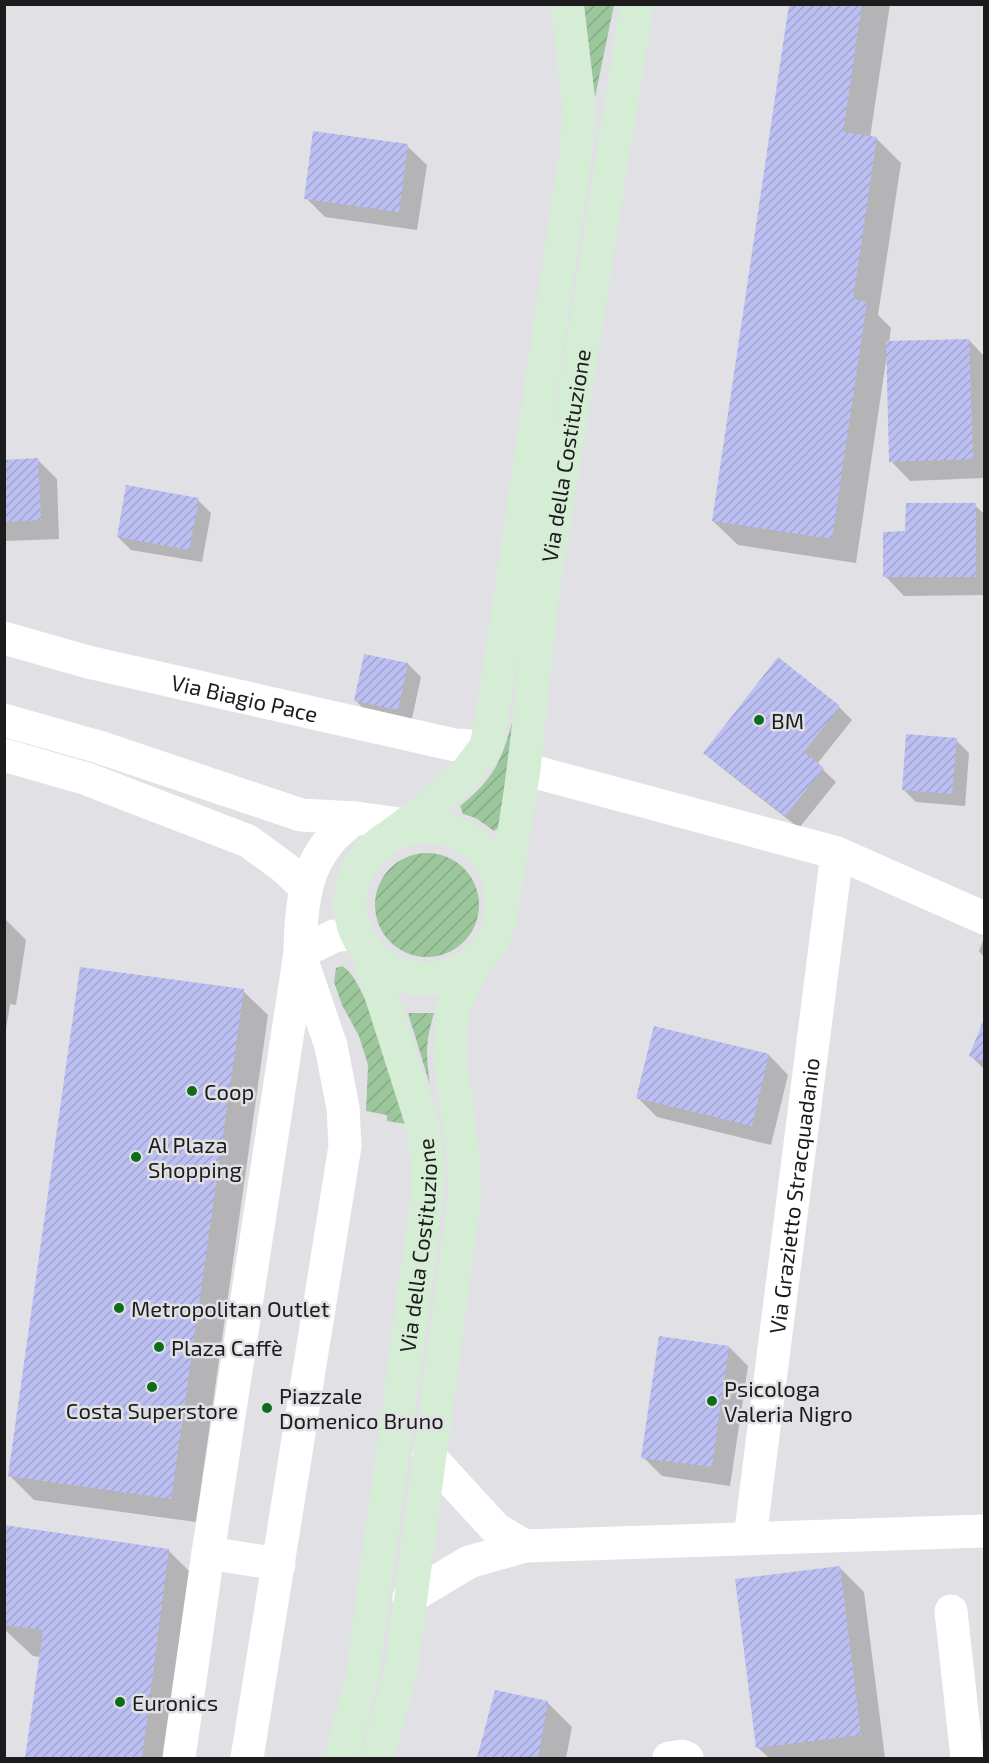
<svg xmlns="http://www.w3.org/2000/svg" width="989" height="1763" viewBox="0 0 989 1763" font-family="'Exo 2',sans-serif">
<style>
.garden{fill:url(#garden-furrows)}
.shadow{fill:#0003}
.building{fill:url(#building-hatch)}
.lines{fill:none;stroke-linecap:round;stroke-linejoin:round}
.street{stroke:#fff;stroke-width:33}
.secondary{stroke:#d5ecd5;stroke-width:33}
.poi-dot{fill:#0d6d1a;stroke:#e1e1e5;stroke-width:2}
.labels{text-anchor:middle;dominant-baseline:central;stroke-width:5;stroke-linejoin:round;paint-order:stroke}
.street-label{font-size:22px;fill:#1c1c1d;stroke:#e1e1e5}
.poi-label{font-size:22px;fill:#1c1c1d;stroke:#e1e1e5;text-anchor:start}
</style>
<defs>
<pattern id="garden-furrows" width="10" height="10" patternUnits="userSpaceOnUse" patternTransform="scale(1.5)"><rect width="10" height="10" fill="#9cc69b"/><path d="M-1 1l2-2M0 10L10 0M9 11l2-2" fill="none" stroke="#86aa85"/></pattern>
<pattern id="building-hatch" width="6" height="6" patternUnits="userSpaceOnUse" patternTransform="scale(1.5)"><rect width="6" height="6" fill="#bcbff2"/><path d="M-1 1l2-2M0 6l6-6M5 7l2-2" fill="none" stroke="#a1a4cf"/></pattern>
</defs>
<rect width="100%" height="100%" fill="#e1e1e5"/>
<path class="garden" d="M584,5H614L595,97Z
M513,719L499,827L494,831L476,818L463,814L460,806C494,779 502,760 513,719Z
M375 905a52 52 0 1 1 104 0a52 52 0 1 1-104 0Z
M342,966C368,979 396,1093 406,1124L387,1121V1115L366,1111L368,1065L359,1036L342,1005L334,982L336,968Z
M408,1013H434C425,1044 426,1053 430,1085Z"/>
<path class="shadow" d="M790,4H890L870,138H876L901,163L878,315L891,328L889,343L969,340L984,356V478L910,481L891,461L888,361H886L856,563L738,545L713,521Z
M407,146L427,165L417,230L325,217L306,198Z
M38,460L57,479L59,539L4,541V462Z
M198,500L211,513L202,562L131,550L118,537Z
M975,505L984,514V595L904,596L885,576L907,533Z
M366,656L408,664L421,677L411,723L369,714L356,701Z
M839,707L852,720L817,764L836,782L799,828L718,765L705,752Z
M956,740L969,753L965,806L916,802L903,789Z
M4,918L26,940L16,1005L10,1004L4,1042Z
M984,938V957L979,951Z
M243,991L268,1015L196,1522L34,1500L9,1475Z
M984,1024V1069L970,1055Z
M655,1028L769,1055L788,1075L771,1145L657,1117L638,1098Z
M729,1347L748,1366L730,1486L662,1476L643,1457Z
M4,1526L169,1551L193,1575L169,1758H26L41,1657L33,1656L4,1629Z
M839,1567L864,1592L885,1758H769L757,1747Z
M496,1692L547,1702L572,1727L566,1758H477Z"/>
<path class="building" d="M789,4H862L843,132L877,137L853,299L867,302L832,539L712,521Z
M313,131L408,144L399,212L304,199Z
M969,339L973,459L889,462L886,341Z
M38,458L41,520L4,522V460Z
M126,485L199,498L189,550L117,537Z
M906,503H976V577H883V532L905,531Z
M364,654L408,663L398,710L354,701Z
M778,657L840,706L804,752L824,768L785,816L703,753Z
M906,734L957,738L952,794L902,790Z
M80,967L244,989L171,1499L8,1476Z
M984,1019V1062L969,1056Z
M654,1026L769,1054L752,1126L636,1098Z
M659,1336L729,1346L712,1467L641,1458Z
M4,1525L169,1549L142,1758H25L43,1630L4,1625Z
M840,1566L861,1735L756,1748L735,1579Z
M495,1690L548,1701L538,1758H477Z"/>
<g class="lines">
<g class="street">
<path id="s1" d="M4,638L88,662L455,745L486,747"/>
<path d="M4,720L99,747L301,815L356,818L422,827"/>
<path d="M4,755L87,779L248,841L285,868L305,887"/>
<path d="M524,769L837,853L984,918"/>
<path d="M300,953L334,936L356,933"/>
<path d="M429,1456L496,1529L525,1546"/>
<path id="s2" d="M750,1538L837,853"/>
<path d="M208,1553L279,1564"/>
<path d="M409,1598L469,1562L525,1546L984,1531"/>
<path d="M951,1611L967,1758"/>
<path d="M179,1758L208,1553L300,953C301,897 306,851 356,818"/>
<path d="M247,1758L345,1146L343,1108L331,1046L301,958"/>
<path d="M669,1758L682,1756L687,1758"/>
</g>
<g class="secondary">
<circle cx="426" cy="903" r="76"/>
<path d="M382,842L434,803L465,774L486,747L496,693L577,143L579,106L567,4"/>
<path id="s3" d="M502,907L524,769L541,606L637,4"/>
<path id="s4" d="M341,1758L362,1678L426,1205L428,1168L423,1127L367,951"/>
<path d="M377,1758L401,1671L465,1194L462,1146L450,1059L452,1011L476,961"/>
</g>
</g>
<g class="poi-dot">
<circle cx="759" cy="720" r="6"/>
<circle cx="192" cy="1091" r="6"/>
<circle cx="136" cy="1157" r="6"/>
<circle cx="119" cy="1308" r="6"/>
<circle cx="159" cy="1347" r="6"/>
<circle cx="152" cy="1387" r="6"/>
<circle cx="712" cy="1401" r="6"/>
<circle cx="267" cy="1408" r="6"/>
<circle cx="120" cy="1702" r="6"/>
</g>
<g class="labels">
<g class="street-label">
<text stroke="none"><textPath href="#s3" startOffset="456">Via della Costituzione</textPath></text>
<text stroke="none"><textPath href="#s1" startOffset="248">Via Biagio Pace</textPath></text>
<text stroke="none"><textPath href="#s2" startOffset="345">Via Grazietto Stracquadanio</textPath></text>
<text stroke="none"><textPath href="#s4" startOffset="519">Via della Costituzione</textPath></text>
</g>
<g class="poi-label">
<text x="771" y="720">BM</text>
<text x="204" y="1091">Coop</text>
<text x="148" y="1144">Al Plaza<tspan x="148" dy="25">Shopping</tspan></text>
<text x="131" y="1308">Metropolitan Outlet</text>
<text x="171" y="1347">Plaza Caffè</text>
<text x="724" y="1388">Psicologa<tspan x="724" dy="25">Valeria Nigro</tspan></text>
<text x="279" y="1395">Piazzale<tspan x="279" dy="25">Domenico Bruno</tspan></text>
<text x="152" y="1410" text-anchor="middle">Costa Superstore</text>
<text x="132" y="1702">Euronics</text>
</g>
</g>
<rect width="989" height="1763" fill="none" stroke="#1c1c1d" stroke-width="12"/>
</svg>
